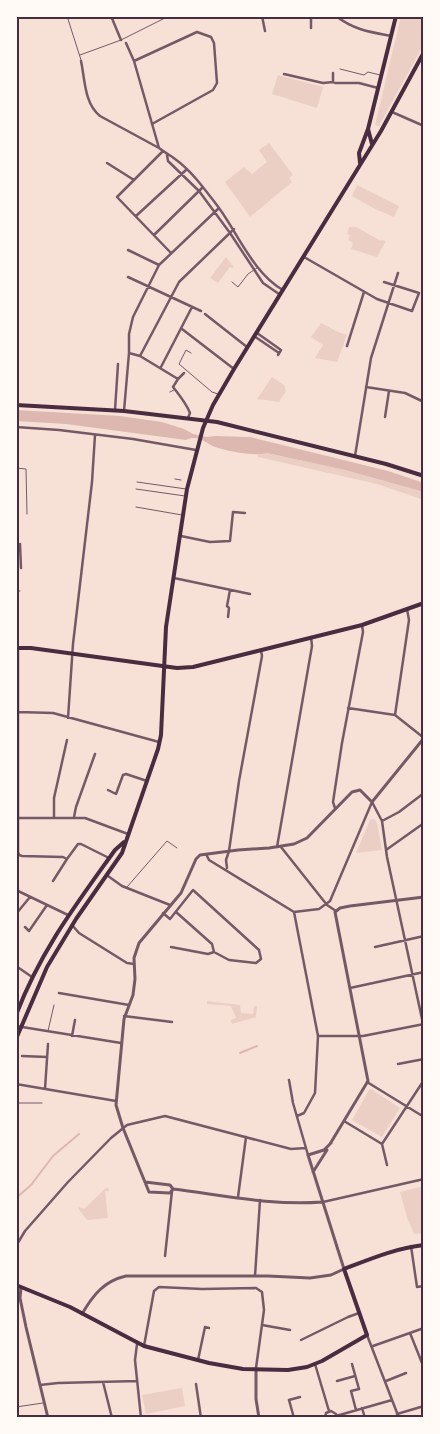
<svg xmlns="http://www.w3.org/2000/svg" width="440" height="1434" viewBox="0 0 440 1434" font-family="Bitter,serif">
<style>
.green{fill:#ebcfc5}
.water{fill:#dcb8b0}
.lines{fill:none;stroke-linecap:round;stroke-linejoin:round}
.stream{stroke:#dcb8b0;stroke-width:2}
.service{stroke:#755966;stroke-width:1}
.minor{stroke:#755966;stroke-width:2.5}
.tertiary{stroke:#755966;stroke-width:3}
.secondary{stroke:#4a2c40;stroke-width:4}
.neatline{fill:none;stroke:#4a2c40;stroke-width:2}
</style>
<rect width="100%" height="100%" fill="#f7e1d7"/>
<path class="green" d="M401,16H424V44L379,126L375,125Z
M278,75L323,87L317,108L272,94Z
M269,143L293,175L289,178L292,182L250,217L225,182L244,167L252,174L267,162L259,150Z
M357,185L399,206L394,217L375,209L352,196Z
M349,227H356L381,241L382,240L386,241L377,257L351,249L353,243L348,240L350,235L347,234Z
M226,257L234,267L233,268L230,267L218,283L210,278Z
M321,323L336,331L347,335L337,362L315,358L323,345L311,337Z
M272,377L284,385L286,391L279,402L257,399Z
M267,453L345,470L424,492V500L377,484L258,457V455Z
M372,819H374L377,823L382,850L356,853L370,820Z
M207,1001L240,1005L241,1013L253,1014L254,1006H257L256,1017L232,1024L231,1020L236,1018L231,1006L207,1004Z
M371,1089L400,1108L382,1137L352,1120L369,1090Z
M424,1186V1233L414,1234L409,1221H408L400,1192Z
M107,1187L109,1189V1191H105L108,1218L87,1220L78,1208L80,1207L84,1209Z
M182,1388L185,1406L146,1414L142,1395Z"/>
<path class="water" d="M16,410L120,416L162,422L184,429L193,434L207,437L215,436L250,437L388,471L424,483V492L345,470L267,453C254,457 228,451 215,447C205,443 198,434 186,440L66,424L16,421Z"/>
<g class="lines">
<path class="stream" d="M240,1053L257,1046
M16,1198L31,1185L53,1156L79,1134"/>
<path class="service" d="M67,16L81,60
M80,55L121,40L169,16
M340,69L364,75L368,72L380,75
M232,282L238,287L248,274L257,268
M191,353L186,350L179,364L212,392L218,394
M170,392L174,390
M16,468L26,469L27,514
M175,479L181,480
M137,482L186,489
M136,489L185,496
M136,507L182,515
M16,591H20
M127,887L167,841L177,848
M48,1031L54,1005
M16,1103H42
M16,1407L43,1403"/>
<path class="minor" d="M111,16L121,40
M262,16L265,31
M311,16V28
M336,16C354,30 370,32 391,36
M126,43L134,61L159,148
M81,61C85,79 84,103 100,116L159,148C164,152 170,155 175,159C192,171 206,191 219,208C238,234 254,274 283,290
M134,61L197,32L211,37L214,43L217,83L213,90L152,124
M333,73V82L335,83H359L378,88
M284,74L323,83L333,82
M392,112L424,126
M163,151L117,197L171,253
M167,155L168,161L199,191L230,233L263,283L279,294
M107,163L134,180
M136,216L186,170
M154,235L202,188
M128,250L159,265
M304,257L377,299L412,311L419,293L384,282
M128,277L201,311
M205,314L247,347
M182,329L234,369
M257,333L281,350L278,355
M254,336L279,353
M347,346L364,292
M129,353L140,356L178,379L173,387C180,396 186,403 190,413L188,418
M140,356L179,282L234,229
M161,367L192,307
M178,379L184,373
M366,387L405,393L424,402
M115,410L118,364
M124,411L129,353V334L133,317L159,265L219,208
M385,417L389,391
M16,427L59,430L133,439L196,450
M355,456L371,358L398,273
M181,536L210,542L230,541L233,512L245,513
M20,544L21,568
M174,578L250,594
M228,617L229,608L227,606L230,590
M18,648V852L19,855L22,856L63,857L67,859L53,881
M348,708L395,715L424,738
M18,712L53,713L159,742
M395,715L409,620L407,609
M68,718L73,644L92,482L95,435
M108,790L116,794L123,775L126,774L147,781
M372,802L382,821L399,812L424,793
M335,808L333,802L342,743L363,632L362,625
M54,817V798L67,740
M74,817L76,807L95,754
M18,818H85L128,834
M382,821L387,857L424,1028
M277,847L312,646L311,637
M281,847L327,905L336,911
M386,850L424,823
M206,854L209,860L294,912L318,1036L315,1093L304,1113L297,1116
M67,859L78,844H81L109,858
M423,862L424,861
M227,868L226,860L229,851L239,781L262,656L261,650
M108,876L122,886L170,905
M16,890L68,915
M176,912L212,944L214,952
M294,912L319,909L330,901L372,802
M163,913L170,919L193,890L259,950L261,959L256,963L229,960L214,952L208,954L171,947
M16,914L30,897
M72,925L79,933L127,963L134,964
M25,927L29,931L47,905
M375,947L424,936
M16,966L32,977
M350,988L424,972
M59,993L129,1005
M124,1016L172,1022
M16,1026L121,1043
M72,1036L75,1020
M319,1036H363L424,1024
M22,1056L47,1057
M398,1064L424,1059
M289,1080L293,1103L308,1155
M367,1082L424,1117
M16,1084L116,1101
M45,1089L48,1044
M344,1121L382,1144L424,1080
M382,1144L387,1165
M238,1197L246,1137
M323,1202L424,1179
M16,1246L25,1231L68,1182L111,1138L127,1125L165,1116L291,1149L306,1148
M411,1246L417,1287L424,1286
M165,1256L172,1191
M255,1276L260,1200
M262,1325L290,1330
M410,1333L422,1363
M367,1335L399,1418
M301,1340L348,1317L359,1313
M137,1344L135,1360L141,1418
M144,1346L154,1291L159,1287L202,1289L256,1288L262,1292L264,1310L256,1368
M373,1346L424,1328
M198,1360L205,1327L209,1328
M315,1364L329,1411
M352,1364L359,1389L351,1391L356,1410
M337,1381L355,1376
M386,1381L406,1373
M103,1382L112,1418
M196,1384L201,1418
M40,1385L58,1383L137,1381
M362,1408L365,1418
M397,1414L424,1406
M336,1416L392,1400
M294,1418L289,1400L300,1397
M325,1418L326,1413L331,1411L336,1414V1418"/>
<path class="tertiary" d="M330,1144L368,1081L335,912L340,908L350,906L424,897
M313,1172L327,1150
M145,1182L170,1185L173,1189C222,1195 273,1206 322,1202
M173,1189L170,1193L149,1192L123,1128L116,1105L124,1019L133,995L135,979L134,958L139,943L181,893L196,859L200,855L238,850L269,848L294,844L307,838L352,792L360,790L372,802L424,738
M21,1287L20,1298L26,1327L48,1418
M82,1314C93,1295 104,1281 126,1276H268L310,1278L331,1275L344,1269L308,1155L324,1150L331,1143
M256,1370V1399L259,1418"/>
<path class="secondary" d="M368,129L372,144
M360,163L359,153L368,129L396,16
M16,405L124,411L217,422L386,464L424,476
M16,648H31L177,668L193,667L362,625L424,603
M16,1015C41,950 75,906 115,850L124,842
M16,1039L47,967L76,919L122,853L158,749L161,735L166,627L187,489L203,428L213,405L234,369L381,131L424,52
M16,1285L70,1307L144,1346L209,1363L243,1369L288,1370L307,1367L322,1361L367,1335L344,1269C370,1259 396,1248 424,1245"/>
</g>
<rect width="440" height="1434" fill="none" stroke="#fffaf5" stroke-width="35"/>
<rect x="18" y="18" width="404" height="1398" class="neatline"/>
</svg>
